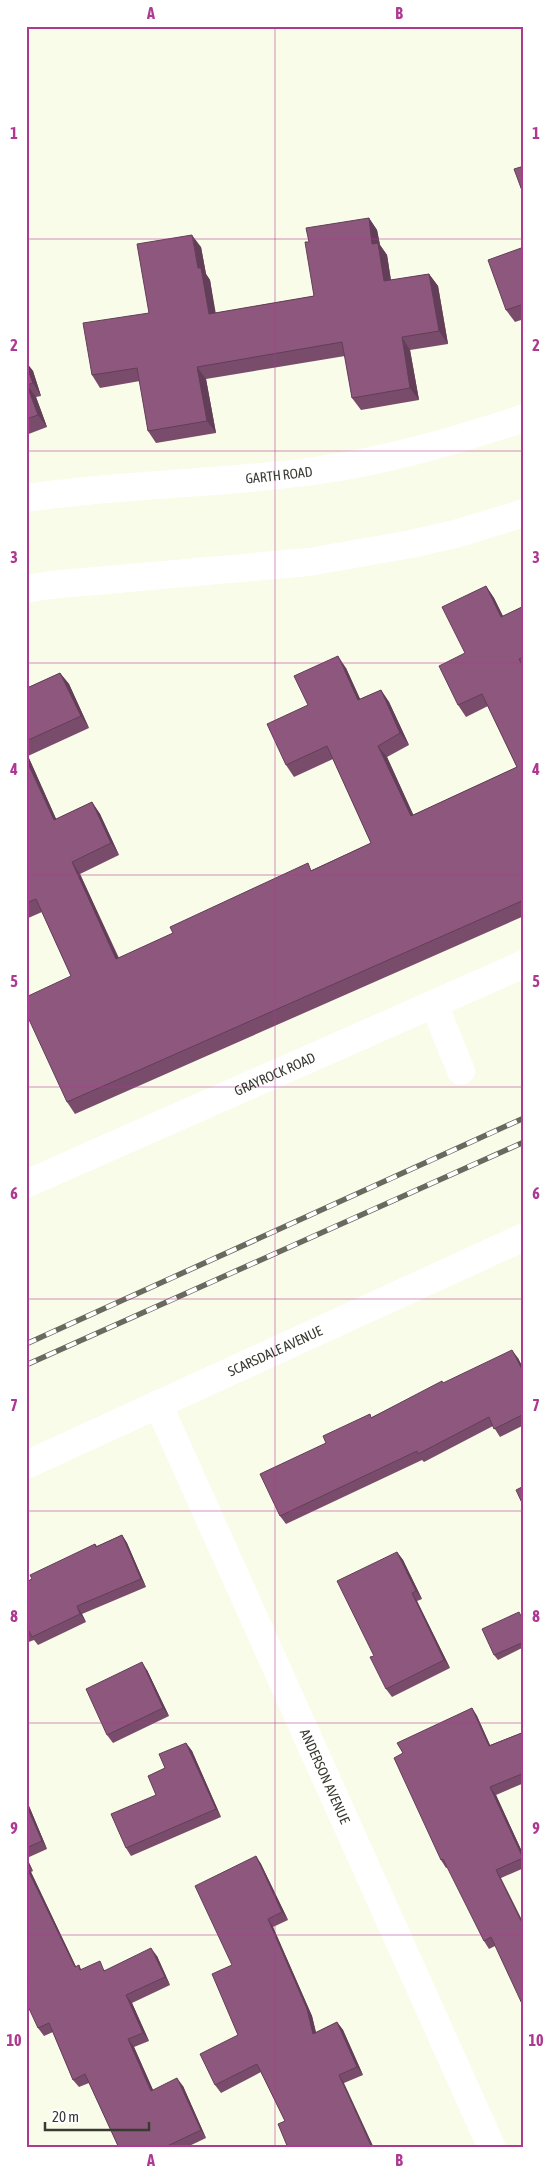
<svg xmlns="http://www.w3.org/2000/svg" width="550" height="2174" viewBox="0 0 550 2174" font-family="'Asap Condensed',sans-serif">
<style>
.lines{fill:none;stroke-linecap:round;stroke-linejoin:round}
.minor{stroke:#fff;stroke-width:28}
.rail-casing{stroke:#686a5f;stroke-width:5.5}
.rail{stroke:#fff;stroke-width:4;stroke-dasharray:11;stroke-linecap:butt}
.wall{fill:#7a4c6c}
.shaded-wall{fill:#633e58}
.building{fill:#8e587e;stroke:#633e58}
.grid{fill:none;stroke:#ae3992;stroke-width:1;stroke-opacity:0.55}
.labels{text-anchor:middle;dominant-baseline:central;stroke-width:5;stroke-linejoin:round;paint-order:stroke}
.street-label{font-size:14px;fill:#393a32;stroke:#fff}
.neatline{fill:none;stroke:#ae3992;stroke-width:2}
.grid-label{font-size:16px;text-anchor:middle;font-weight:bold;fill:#ae3992}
</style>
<rect width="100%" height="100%" fill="#f8fce8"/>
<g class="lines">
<g class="minor">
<path id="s1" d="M26,498C122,484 219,484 314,471C386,461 455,441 524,418"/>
<path d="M26,589L50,585L309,562L411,544L455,534L524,513"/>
<path d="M434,1004L461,1071"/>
<path id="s2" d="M26,1184L524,964"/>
<path id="s3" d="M158,1404L492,2148"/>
<path id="s4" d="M26,1465L524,1237"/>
</g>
<defs>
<path id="rail" d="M26,1344L524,1118
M26,1365L524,1142"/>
</defs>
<use href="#rail" class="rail-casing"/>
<use href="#rail" class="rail"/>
</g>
<path class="wall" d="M369,218L377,230L380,245L387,255L391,280L429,274L438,286L448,344L410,350L419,400L361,410L352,398L345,356L206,379L216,433L156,443L148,431L140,381L100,388L92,375L149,313L201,247L206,274L210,280L215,313L314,296L309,242Z
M524,247V319L515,322L506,310Z
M26,362L33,371L41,396L36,397L47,427L26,435Z
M486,586L494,598L503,616L524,606V916L75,1114L67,1102L71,976L42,912L26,919V681L29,687L60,673L69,684L89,728L28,756L56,819L92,802L100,814L119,855L80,874L119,958L371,843L333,759L294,777L286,765L308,705L346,668L360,699L381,690L389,702L409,745L387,757L413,815L517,767L488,706L466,717L458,705L465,653Z
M518,1358L524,1370V1425L500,1437L493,1426L424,1462L422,1460L286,1524L280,1516L326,1443L372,1417L443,1383Z
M122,1535L127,1543L146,1587L82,1614L86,1622L38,1645L34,1640L26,1643V1582L95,1544L97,1546Z
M397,1552L403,1560L422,1599L417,1601L450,1668L392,1697L386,1689L374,1656Z
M522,1616L524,1619V1647L498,1660L494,1655Z
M147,1670L169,1716L113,1743L107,1735Z
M472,1708L477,1716L490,1745L524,1732V1783L496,1795L524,1856V1868L501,1878L495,1946L489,1949L484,1941L448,1867L446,1868L441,1860L403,1753Z
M186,1743L192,1751L221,1817L131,1856L126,1848L156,1795L165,1768Z
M26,1802L29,1806L47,1849L27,1858L33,1871L31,1872L76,1967L79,1965L81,1969L106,1970L157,1956L170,1985L132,2003L149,2041L134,2047L153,2090L183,2086L206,2138L185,2148H119L89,2083L79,2087L73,2080L53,2032L44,2036L38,2028L29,1979L26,1973Z
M256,1856L261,1864L288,1920L273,1927L312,2016L316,2032L337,2022L343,2030L363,2075L344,2083L285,2121L261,2072L221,2093L215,2085L238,2035L232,1965Z"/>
<path class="shaded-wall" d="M369,218L377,230L380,245L387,255L393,294L384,281L372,244Z
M192,235L201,247L206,274L210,280L218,326L209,314L198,268Z
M429,274L438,286L448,344L439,331Z
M402,337L410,350L419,400L410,388Z
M26,362L33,371L41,396L33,383L26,365Z
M197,367L206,379L216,433L207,421Z
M27,385L36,397L47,427L38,415Z
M486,586L494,598L509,629L501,617Z
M338,656L346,668L366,712L358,700Z
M60,673L69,684L89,728L81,716Z
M26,681L35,699L26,687Z
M381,690L389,702L409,745L400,733Z
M378,746L387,757L419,827L411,816Z
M26,754L28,756L62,832L54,820L26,759Z
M92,802L100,814L119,855L111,843Z
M72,862L80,874L124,971L116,959Z
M512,1350L518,1358L524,1370V1373Z
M122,1535L127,1543L146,1587L141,1579Z
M397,1552L403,1560L422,1599L416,1591Z
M412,1593L417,1601L450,1668L444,1660Z
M77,1606L82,1614L86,1622L80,1614Z
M142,1662L147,1670L169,1716L163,1708Z
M472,1708L477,1716L494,1754L489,1746Z
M186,1743L192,1751L221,1817L216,1809Z
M490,1787L496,1795L524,1856V1859Z
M26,1802L29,1806L47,1849L42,1841L26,1804Z
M256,1856L261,1864L288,1920L282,1912Z
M26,1857L33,1871L27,1863Z
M26,1866L31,1872L80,1975L75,1967Z
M496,1870L501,1878L524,1924V1927Z
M268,1919L273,1927L312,2016L318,2042L313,2034Z
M151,1948L157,1956L170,1985L165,1977Z
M126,1995L132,2003L149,2041L143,2033Z
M337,2022L343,2030L363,2075L357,2067Z
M128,2039L134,2047L157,2099L151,2091Z
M339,2075L344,2083L374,2148H372Z
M177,2078L183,2086L206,2138L201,2130Z"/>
<path class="building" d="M524,166V196L514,169Z
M369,218L372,244L378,243L384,281L429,274L439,331L402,337L410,388L352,398L342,342L197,367L207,421L148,431L137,368L92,375L83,323L149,313L137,244L192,235L198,268H201L209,314L314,296L305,242H309L306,228Z
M524,247V304L506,310L488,260Z
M26,365L33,383L27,385L38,415L26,419Z
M486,586L501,617L524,606V657L519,659L524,669V900L67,1102L26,1013V997L71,976L36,899L26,903V759L54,820L92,802L111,843L72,862L116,959L173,933L170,927L308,863L311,871L371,843L327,746L286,765L267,724L308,705L294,676L338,656L358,700L381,690L400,733L378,746L411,816L517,767L482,694L458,705L439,666L465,653L442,607Z
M60,673L81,716L26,741V687L27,688Z
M512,1350L524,1373V1414L494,1429L489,1417L418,1454L417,1451L280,1516L260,1474L326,1443L323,1436L370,1414L371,1418L442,1381L443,1383Z
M524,1486V1507L516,1490Z
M122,1535L141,1579L77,1606L80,1614L32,1637L29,1631L26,1632V1582L32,1579L30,1575L95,1544L96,1547Z
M397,1552L416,1591L412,1593L444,1660L386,1689L370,1657L374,1656L337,1581Z
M519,1612L524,1622V1642L494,1655L482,1629Z
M142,1662L163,1708L107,1735L86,1689Z
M472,1708L489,1746L524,1732V1773L490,1787L523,1858L496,1870L524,1927V2008L491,1937L484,1941L443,1859L441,1860L394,1758L403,1753L397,1743Z
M186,1743L216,1809L126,1848L111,1814L156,1795L148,1776L165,1768L159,1754Z
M26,1804L42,1841L26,1848Z
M256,1856L282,1912L268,1919L307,2009L313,2034L337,2022L357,2067L339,2075L372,2148H288L278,2124L285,2121L257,2064L215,2085L200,2054L238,2035L212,1974L232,1965L195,1886Z
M26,1866L75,1967L79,1965L80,1970L100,1961L104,1971L151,1948L165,1977L126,1995L143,2033L128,2039L151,2091L177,2078L201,2130L163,2148H119L85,2074L73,2080L49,2023L38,2028L26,2002V1980L29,1979L26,1973Z"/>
<path class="grid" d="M275,26V2148M26,239H524M26,451H524M26,663H524M26,875H524M26,1087H524M26,1299H524M26,1511H524M26,1723H524M26,1935H524"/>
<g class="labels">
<g class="street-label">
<text stroke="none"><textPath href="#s1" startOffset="254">GARTH ROAD</textPath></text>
<text stroke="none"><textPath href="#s2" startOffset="272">GRAYROCK ROAD</textPath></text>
<text stroke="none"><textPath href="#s4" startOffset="274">SCARSDALE AVENUE</textPath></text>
<text stroke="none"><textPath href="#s3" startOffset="408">ANDERSON AVENUE</textPath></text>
</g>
</g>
<rect width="550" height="2174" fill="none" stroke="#ffffff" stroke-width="55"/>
<path d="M45 2122v8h104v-8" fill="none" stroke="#393a32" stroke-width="2.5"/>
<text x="52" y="2122" font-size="15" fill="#393a32" stroke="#ffffff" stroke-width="4" paint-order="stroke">20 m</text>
<rect x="28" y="28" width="494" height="2118" class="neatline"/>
<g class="grid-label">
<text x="151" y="19">A</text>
<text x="399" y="19">B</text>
<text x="14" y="139">1</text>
<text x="536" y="139">1</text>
<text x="14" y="351">2</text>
<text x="536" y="351">2</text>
<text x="14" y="563">3</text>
<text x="536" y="563">3</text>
<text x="14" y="775">4</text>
<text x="536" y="775">4</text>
<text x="14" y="987">5</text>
<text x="536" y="987">5</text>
<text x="14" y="1199">6</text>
<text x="536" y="1199">6</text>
<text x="14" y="1411">7</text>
<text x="536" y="1411">7</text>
<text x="14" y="1622">8</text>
<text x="536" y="1622">8</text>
<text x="14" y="1834">9</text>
<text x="536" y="1834">9</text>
<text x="14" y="2046">10</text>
<text x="536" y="2046">10</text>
<text x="151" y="2166">A</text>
<text x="399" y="2166">B</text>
</g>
</svg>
